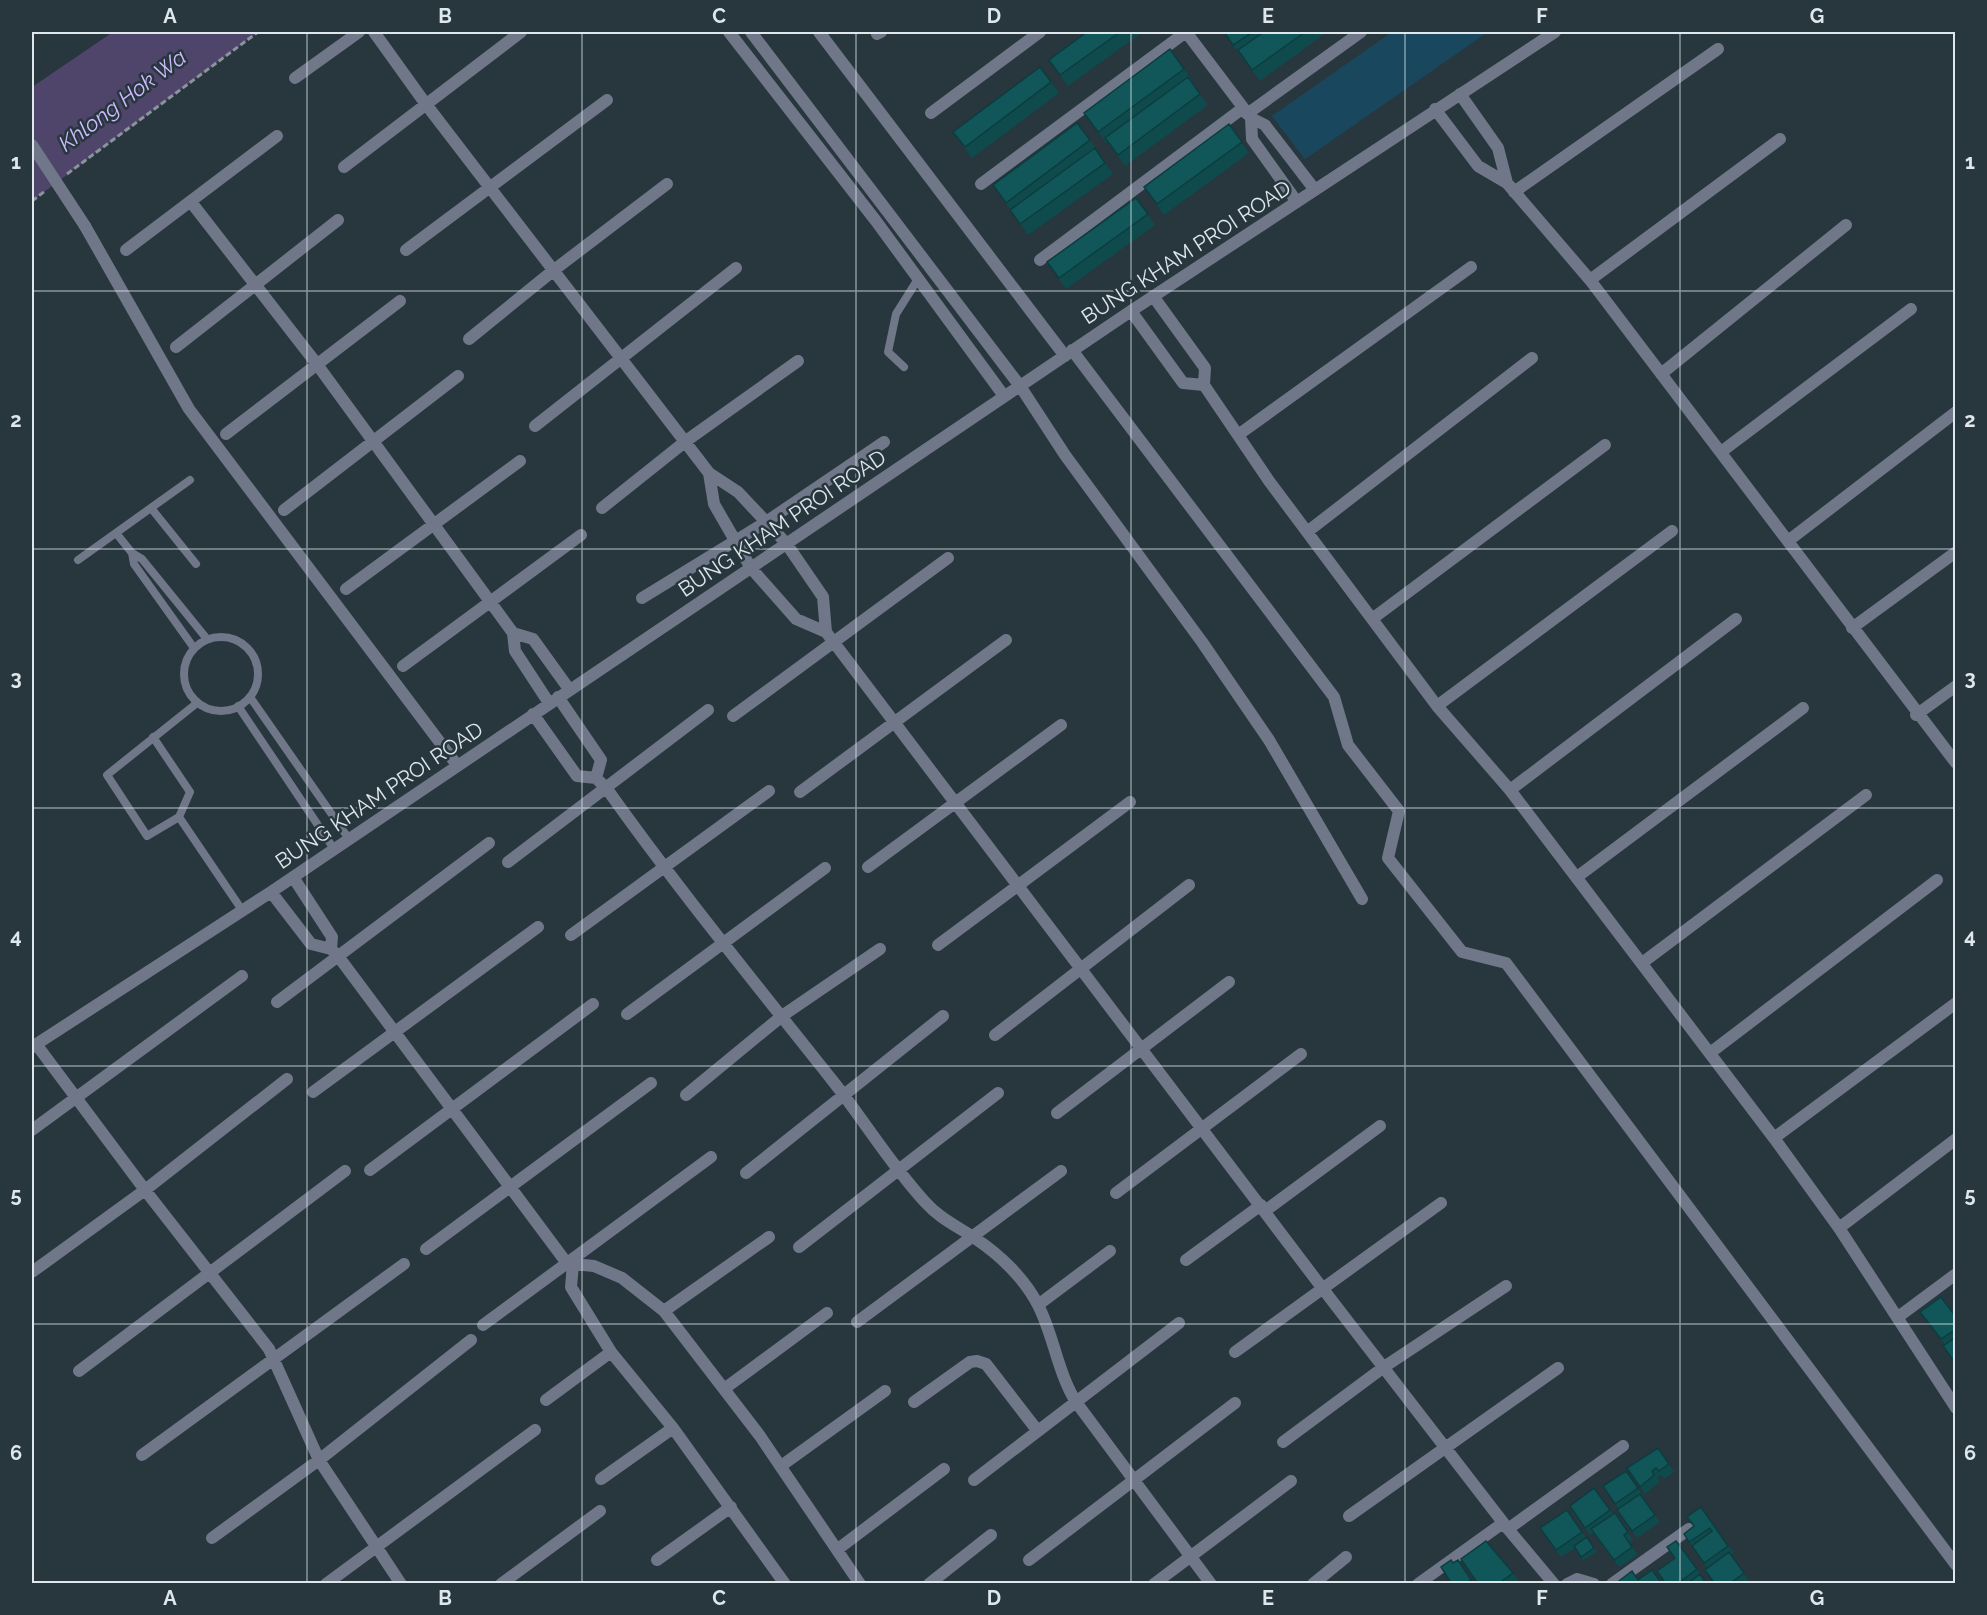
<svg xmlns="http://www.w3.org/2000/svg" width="1987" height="1615" viewBox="0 0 1987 1615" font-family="Raleway,sans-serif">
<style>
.green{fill:#19485e}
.water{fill:#4f446a}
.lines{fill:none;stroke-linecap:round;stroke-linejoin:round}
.path{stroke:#89949b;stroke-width:3;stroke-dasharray:6 3;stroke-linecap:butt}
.service{stroke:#6f7789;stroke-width:8}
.minor{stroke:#6f7789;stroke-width:12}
.minor-bridge{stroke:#6f7789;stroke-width:12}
.wall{fill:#0f4b4d}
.building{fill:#11575a;stroke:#0c3d3f;stroke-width:1.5}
.grid{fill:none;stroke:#dee7ec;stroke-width:1.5;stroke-opacity:0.55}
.labels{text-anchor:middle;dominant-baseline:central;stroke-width:5;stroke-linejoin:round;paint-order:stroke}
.street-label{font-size:21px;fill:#dee7ec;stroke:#28363e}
.water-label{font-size:22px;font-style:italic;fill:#cebbfe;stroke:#28363e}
.neatline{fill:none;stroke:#dee7ec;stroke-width:2}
.grid-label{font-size:20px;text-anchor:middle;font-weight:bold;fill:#dee7ec}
</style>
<rect width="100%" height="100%" fill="#28363e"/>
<path class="green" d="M1392,32H1488L1305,159L1272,116Z"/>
<path class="water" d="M113,32H258L32,201V87Z"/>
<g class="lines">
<path class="path" d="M67,174L258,32
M32,201L45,191"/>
<path class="service" d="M904,367L888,352L896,314L918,279
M151,508L196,564
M116,533L132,553L142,559L207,639
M132,553L134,564L194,648
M78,560L190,480
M184 674a37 37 0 1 1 74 0a37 37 0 1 1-74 0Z
M250,697L349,839
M238,706L334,849
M153,737L190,792L179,817L242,910
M179,817L147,836L107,775L197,703"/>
<path class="minor" d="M374,32L425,103L709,473L738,492L786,543L823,597L826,632
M729,32L876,221L1004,396
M751,32L1020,386L1065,455L1202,642L1269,740L1362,899
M819,32L1065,356
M1186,32L1251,118L1265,125L1315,190
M877,34L881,32
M295,78L359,32
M1460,94L1498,148L1507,183
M1435,109L1478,166L1507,183L1590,280L1956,763
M931,113L1040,32
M1247,114L1361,32
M1251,118L1252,139L1297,202
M344,167L521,32
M981,184L1186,32
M1514,192L1718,49
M191,202L316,363L513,633L515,651L549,703
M85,226L189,409L457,765
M126,250L277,136
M406,250L607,100
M1040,260L1243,108
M1590,280L1780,139
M1153,296L1205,368L1204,385L1269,481L1437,706L1510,790L1774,1138L1839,1228L1956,1408
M1131,311L1183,383L1204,385
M469,339L554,270L667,184
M176,347L338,220
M1072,350L1334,697L1348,745L1399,811L1388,858L1462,952L1506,963L1956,1565
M1661,374L1846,225
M535,426L736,268
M226,434L400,301
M1238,435L1471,267
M1721,452L1911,309
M709,473L714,504L751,568L796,619L826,632L1323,1289L1508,1529L1554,1584
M602,508L686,441L798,361
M284,510L458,376
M1307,532L1532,358
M1788,541L1956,412
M346,589L520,461
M642,598L766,522L884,442
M1372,619L1605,445
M1852,628L1956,552
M513,633L533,639L569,689
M403,666L581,535
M558,697L601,760L596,778
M1437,706L1672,531
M533,714L577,776L596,778L607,789C678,889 756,984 832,1080C864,1120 890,1164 925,1202C940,1219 959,1227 976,1239C1000,1255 1025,1279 1038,1305C1054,1336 1057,1371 1076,1402L1211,1584
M1916,715L1956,686
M733,716L948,558
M1510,790L1736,619
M800,792L1006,640
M508,862L708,710
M868,867L1061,725
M293,877L332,937L331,949
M1577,877L1803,708
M271,892L311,944L331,949L338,956L566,1262L573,1264L571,1287L611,1352L673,1428L785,1584
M571,935L769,791
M938,945L1130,802
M1642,963L1866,795
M277,1002L489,843
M627,1014L825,868
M995,1035L1189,885
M36,1044L145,1190L269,1349L319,1460L401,1584
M32,1047L271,892L1131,311L1555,32
M1710,1053L1937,880
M313,1092L538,927
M686,1095L782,1016L880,949
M1057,1113L1229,982
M32,1130L242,976
M1774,1138L1956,1003
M370,1170L593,1004
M746,1173L943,1016
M1116,1193L1301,1054
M1265,1211L1380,1126
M1839,1228L1956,1139
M799,1247L998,1093
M426,1249L651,1083
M1186,1260L1261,1205
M573,1264L594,1266L622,1278L664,1311L760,1436L860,1584
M32,1272L145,1190L287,1079
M1038,1305L1110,1251
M664,1311L769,1237
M1898,1317L1956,1274
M857,1322L1061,1171
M483,1325L711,1157
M1235,1352L1441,1203
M79,1371L345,1171
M724,1389L827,1313
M546,1400L611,1352
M914,1402L970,1362L977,1361L986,1364L1037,1430
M1283,1442L1384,1367L1506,1286
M142,1455L404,1264
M781,1466L885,1391
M601,1479L673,1428
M974,1480L1179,1323
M1349,1516L1558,1368
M1508,1529L1623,1446
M212,1538L319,1460L471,1340
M838,1549L944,1469
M657,1560L731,1507
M1029,1560L1235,1403
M326,1584L535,1430
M501,1584L600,1511
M929,1584L991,1535
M1154,1584L1291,1481
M1313,1584L1346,1557
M1418,1584L1503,1523
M1567,1584L1577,1579L1594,1584
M1612,1584L1689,1529"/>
<path class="minor-bridge" d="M32,145L85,226"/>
</g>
<path class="wall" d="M1087,32H1143L1068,86L1049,60Z
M1223,32H1327L1260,81Z
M1170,49L1192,80L1191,81L1208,105L1125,166L1107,142L1106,143L1084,113Z
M1040,67L1059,93L972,158L953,132Z
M1229,124L1249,153L1164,215L1144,187Z
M1090,140L1113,174L1028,235L993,185Z
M1136,198L1155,225L1066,289L1047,262Z
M1920,1312L1956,1317V1364L1945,1345Z
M1658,1448L1674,1472L1664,1479L1661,1475L1657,1478L1660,1482L1645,1494L1627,1468Z
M1626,1471L1643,1496H1642L1660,1522L1637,1538L1617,1510L1619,1509L1603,1486Z
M1594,1488L1613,1514L1615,1513L1633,1540L1629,1542L1638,1555L1619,1567L1593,1533L1590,1535L1570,1506Z
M1701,1507L1734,1553L1731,1555L1749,1581L1745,1584H1715L1707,1568L1684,1534L1694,1526Z
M1567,1510L1586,1538L1587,1537L1597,1552L1583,1560L1575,1548L1561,1557L1540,1528Z
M1675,1558L1697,1569L1706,1584H1666Z
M1513,1573L1518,1580L1516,1582L1517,1584H1478Z"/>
<path class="building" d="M1087,32H1120L1060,75L1049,60Z
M1224,32H1253L1233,45Z
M1264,32H1305L1252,70L1238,50Z
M1170,49L1184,69L1098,132L1084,113Z
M1040,67L1051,82L965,147L953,132Z
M1188,77L1200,94L1118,155L1105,138Z
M1077,123L1090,140L1006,203L993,185Z
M1229,124L1242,142L1157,204L1144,187Z
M1095,148L1105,163L1020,224L1010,210Z
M1136,198L1148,214L1059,278L1047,262Z
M1941,1297L1956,1317V1329L1941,1339L1920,1312Z
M1956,1337V1364L1943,1346Z
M1658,1448L1669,1464L1659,1471L1656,1468L1652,1471L1654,1475L1640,1487L1627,1468Z
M1626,1471L1638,1488L1615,1504L1603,1486Z
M1594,1488L1610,1510L1585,1528L1570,1506Z
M1640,1494L1655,1515L1632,1531L1617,1510Z
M1701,1507L1728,1546L1704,1563L1692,1546L1712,1531L1710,1528L1689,1542L1684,1534L1694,1526L1687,1517Z
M1567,1510L1582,1532L1556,1550L1540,1528Z
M1615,1513L1628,1532L1624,1535L1632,1547L1614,1560L1591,1529Z
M1587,1537L1594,1548L1581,1557L1574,1546Z
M1486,1541L1513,1573L1498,1584H1478L1461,1559Z
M1676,1541L1697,1569L1677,1584H1666L1657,1571L1675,1558L1667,1547Z
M1729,1552L1744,1573L1729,1584H1715L1705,1570Z
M1451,1560L1453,1563L1458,1560L1471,1580L1469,1581L1471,1584H1446L1450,1581L1441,1567Z
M1652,1570L1662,1584H1615L1632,1571L1638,1580Z
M1700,1574L1706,1584H1687Z"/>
<path class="grid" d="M307,32V1584M582,32V1584M856,32V1584M1131,32V1584M1405,32V1584M1680,32V1584M32,291H1956M32,549H1956M32,808H1956M32,1066H1956M32,1324H1956"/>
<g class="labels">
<g class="street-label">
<text transform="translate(1186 252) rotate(-33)">BUNG KHAM PROI ROAD</text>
<text transform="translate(782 523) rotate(-34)">BUNG KHAM PROI ROAD</text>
<text transform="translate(379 795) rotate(-34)">BUNG KHAM PROI ROAD</text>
</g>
<g class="water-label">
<text transform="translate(122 100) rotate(-37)">Khlong Hok Wa</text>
</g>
</g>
<rect width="1987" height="1615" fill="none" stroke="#28363e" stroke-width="66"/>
<rect x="33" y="33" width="1921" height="1549" class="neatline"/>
<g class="grid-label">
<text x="170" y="23">A</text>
<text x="445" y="23">B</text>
<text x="719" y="23">C</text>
<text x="994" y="23">D</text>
<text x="1268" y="23">E</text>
<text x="1542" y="23">F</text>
<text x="1817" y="23">G</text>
<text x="16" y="169">1</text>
<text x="1970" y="169">1</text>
<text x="16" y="427">2</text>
<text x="1970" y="427">2</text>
<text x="16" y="685">3</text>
<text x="1970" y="685">3</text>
<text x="16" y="943">4</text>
<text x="1970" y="943">4</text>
<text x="16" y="1202">5</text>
<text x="1970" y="1202">5</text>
<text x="16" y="1460">6</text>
<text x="1970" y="1460">6</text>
<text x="170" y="1605">A</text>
<text x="445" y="1605">B</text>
<text x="719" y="1605">C</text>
<text x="994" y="1605">D</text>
<text x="1268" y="1605">E</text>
<text x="1542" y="1605">F</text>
<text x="1817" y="1605">G</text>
</g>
</svg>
